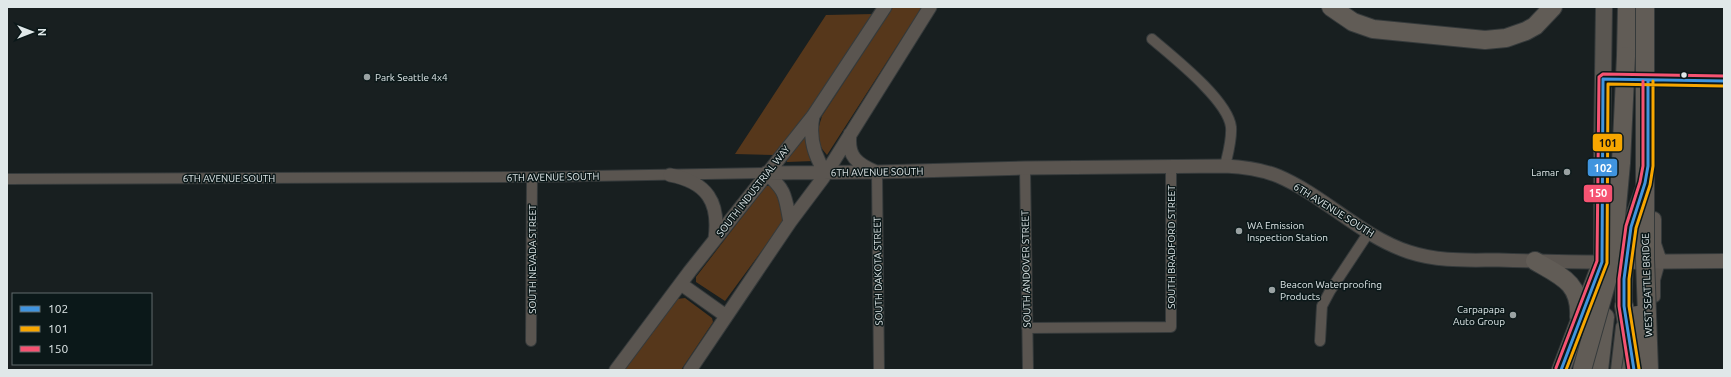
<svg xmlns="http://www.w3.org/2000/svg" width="1731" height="377" viewBox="0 0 1731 377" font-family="Ubuntu,sans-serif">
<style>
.green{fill:#56371b}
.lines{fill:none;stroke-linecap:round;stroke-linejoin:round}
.minor-casing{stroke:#353a3b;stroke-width:12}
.tertiary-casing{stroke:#353a3b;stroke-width:15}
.secondary-casing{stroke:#353a3b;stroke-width:16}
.primary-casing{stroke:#353a3b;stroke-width:18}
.motorway-casing{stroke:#353a3b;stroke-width:20}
.minor{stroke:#5a5550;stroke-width:10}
.tertiary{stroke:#5a5550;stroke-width:13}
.secondary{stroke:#5d5853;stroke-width:14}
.primary{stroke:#5a5651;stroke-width:16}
.motorway{stroke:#615c56;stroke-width:18}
.motorway-bridge-casing{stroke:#353a3b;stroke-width:20;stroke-linecap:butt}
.motorway-bridge{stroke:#615c56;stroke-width:18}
.bus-1-casing{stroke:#0b1819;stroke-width:6}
.bus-2-casing{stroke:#0b1819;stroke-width:6}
.bus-3-casing{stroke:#0b1819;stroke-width:6}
.bus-1{stroke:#4094de;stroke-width:3}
.bus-2{stroke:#f7a600;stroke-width:3}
.bus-3{stroke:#f65372;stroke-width:3}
.bus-dot{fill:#e0e8e9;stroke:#0b1819;stroke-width:1.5}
.poi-dot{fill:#9aa2a3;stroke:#0b1819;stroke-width:1.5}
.labels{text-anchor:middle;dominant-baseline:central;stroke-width:3;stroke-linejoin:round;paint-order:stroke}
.poi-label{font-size:10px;fill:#e0e8e9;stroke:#0b1819;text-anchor:start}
.street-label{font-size:10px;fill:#e0e8e9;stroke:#0b1819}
.line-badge{stroke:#0b1819;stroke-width:1.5}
.badge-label{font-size:11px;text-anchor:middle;font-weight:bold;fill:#fff}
.pale-badge-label{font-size:11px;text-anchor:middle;font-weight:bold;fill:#111}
</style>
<rect width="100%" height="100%" fill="#181f20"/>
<path class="green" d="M893,7H922L827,155C814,140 817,133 822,116Z
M874,14L801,123L774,155L735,154L826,15Z
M806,135L814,161L787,162L786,159Z
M766,186H776L785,219L725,301L696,282V277Z
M685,298L712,318L713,322L681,370H621L677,299Z"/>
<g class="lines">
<defs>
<path id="minor" d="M1152,39C1173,57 1228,100 1231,127C1232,140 1228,153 1225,166
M1025,168L1028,370
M877,172L879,370
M7,179L532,177L766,173
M1655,297V280L1660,262
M1027,328L1171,327V167
M531,341L532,177
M1320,341L1322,306L1330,291L1369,232"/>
<path id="tertiary" d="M813,116C809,137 813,155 826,173
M850,134C847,156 857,164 876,172
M766,173L877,172L1025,168L1225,166C1243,167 1261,169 1278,176C1325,196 1360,236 1409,252C1440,262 1467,260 1499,260C1533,261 1568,262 1602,262
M766,173C787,191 785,197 790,222
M670,175C707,182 720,202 715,239
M681,284L726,316
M616,370L690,271L813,116L885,7
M690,370L790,222L823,178L930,7"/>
<path id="secondary" d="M1654,219V244L1660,262
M1614,262L1724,261
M1618,370L1623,327"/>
<path id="primary" d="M1602,275V146L1604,7
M1624,306C1623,279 1625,252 1631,226C1634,214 1639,202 1643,190"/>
<path id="motorway" d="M1331,7L1353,22L1373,29L1485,40L1506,38L1526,31L1535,26L1553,7
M1626,56L1627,7
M1535,261C1561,276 1581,283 1579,317
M1624,306L1631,347
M1561,370L1602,262
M1599,370L1605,317"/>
</defs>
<use href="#minor" class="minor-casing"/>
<use href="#tertiary" class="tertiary-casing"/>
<use href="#secondary" class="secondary-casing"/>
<use href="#primary" class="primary-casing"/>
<use href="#motorway" class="motorway-casing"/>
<use href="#minor" class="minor"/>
<use href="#tertiary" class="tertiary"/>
<use href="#secondary" class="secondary"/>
<use href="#primary" class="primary"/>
<use href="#motorway" class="motorway"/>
<defs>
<path id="motorway-bridge" d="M1645,7V259L1649,370
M1582,370L1608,277L1613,250L1621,163L1626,56
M1631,370L1635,344L1637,315"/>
</defs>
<use href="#motorway-bridge" class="motorway-bridge-casing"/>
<use href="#motorway-bridge" class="motorway-bridge"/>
<defs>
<path id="bus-1" d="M1561,370L1602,262L1603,79L1724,81
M1634,370L1624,306V279L1631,227L1645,183L1648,166V81"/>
<path id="bus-2" d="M1639,369L1629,306V279L1636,228L1650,185L1653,166V81
M1566,370L1607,263L1608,84L1724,86"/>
<path id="bus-3" d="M1556,368L1597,261L1599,77L1603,74L1724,76
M1629,370L1619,306V279L1626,226L1640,182L1643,166V81"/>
</defs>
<use href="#bus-1" class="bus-1-casing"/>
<use href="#bus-2" class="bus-2-casing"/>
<use href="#bus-3" class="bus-3-casing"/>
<use href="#bus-1" class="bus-1"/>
<use href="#bus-2" class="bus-2"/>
<use href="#bus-3" class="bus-3"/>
</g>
<circle class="bus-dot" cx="1684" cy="75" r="3.5"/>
<g class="poi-dot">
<circle cx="367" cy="77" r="4"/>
<circle cx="1567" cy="172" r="4"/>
<circle cx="1239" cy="231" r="4"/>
<circle cx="1272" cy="290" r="4"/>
<circle cx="1513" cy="315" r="4"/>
</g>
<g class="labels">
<g class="poi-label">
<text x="375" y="77">Park Seattle 4x4</text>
<text x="1559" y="172" text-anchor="end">Lamar</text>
<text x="1247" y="225">WA Emission<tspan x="1247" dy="12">Inspection Station</tspan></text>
<text x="1280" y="284">Beacon Waterproofing<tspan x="1280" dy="12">Products</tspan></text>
<text x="1505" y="309" text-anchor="end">Carpapapa<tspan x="1505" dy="12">Auto Group</tspan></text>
</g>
<g class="street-label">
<text transform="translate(877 172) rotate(-1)">6TH AVENUE SOUTH</text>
<text transform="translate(553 177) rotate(-1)">6TH AVENUE SOUTH</text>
<text x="229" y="178">6TH AVENUE SOUTH</text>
<text transform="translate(753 191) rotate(-52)">SOUTH INDUSTRIAL WAY</text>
<text transform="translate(1334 210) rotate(32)">6TH AVENUE SOUTH</text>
<text transform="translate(1171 247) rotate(-90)">SOUTH BRADFORD STREET</text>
<text transform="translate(532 259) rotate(-90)">SOUTH NEVADA STREET</text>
<text transform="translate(1026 269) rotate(-91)">SOUTH ANDOVER STREET</text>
<text transform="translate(878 271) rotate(-91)">SOUTH DAKOTA STREET</text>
<text transform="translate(1647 285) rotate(-92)">WEST SEATTLE BRIDGE</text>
</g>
</g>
<g class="line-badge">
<rect x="1592" y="133" width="31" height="19" rx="4" fill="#f7a600"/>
<rect x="1587" y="158" width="31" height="19" rx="4" fill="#4094de"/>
<rect x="1583" y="184" width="30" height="19" rx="4" fill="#f65372"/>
</g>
<g class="badge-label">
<text x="1603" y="172">102</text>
<text x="1598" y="197">150</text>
</g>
<g class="pale-badge-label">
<text x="1608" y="147">101</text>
</g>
<rect width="1731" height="377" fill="none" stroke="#e0e8e9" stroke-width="16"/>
<rect x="12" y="293" width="140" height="72" fill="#0b1819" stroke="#606b6c"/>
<rect x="20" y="306" width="20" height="6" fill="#4094de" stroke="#606b6c"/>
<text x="48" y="313" font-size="12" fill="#e0e8e9">102</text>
<rect x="20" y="326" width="20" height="6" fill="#f7a600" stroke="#606b6c"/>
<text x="48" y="333" font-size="12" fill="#e0e8e9">101</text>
<rect x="20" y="346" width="20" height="6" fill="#f65372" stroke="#606b6c"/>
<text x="48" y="353" font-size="12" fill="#e0e8e9">150</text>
<g transform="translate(32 32) rotate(90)" stroke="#0b1819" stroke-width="3" paint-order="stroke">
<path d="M0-3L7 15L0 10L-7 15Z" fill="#e0e8e9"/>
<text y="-6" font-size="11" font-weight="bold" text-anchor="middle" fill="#e0e8e9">N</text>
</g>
</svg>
